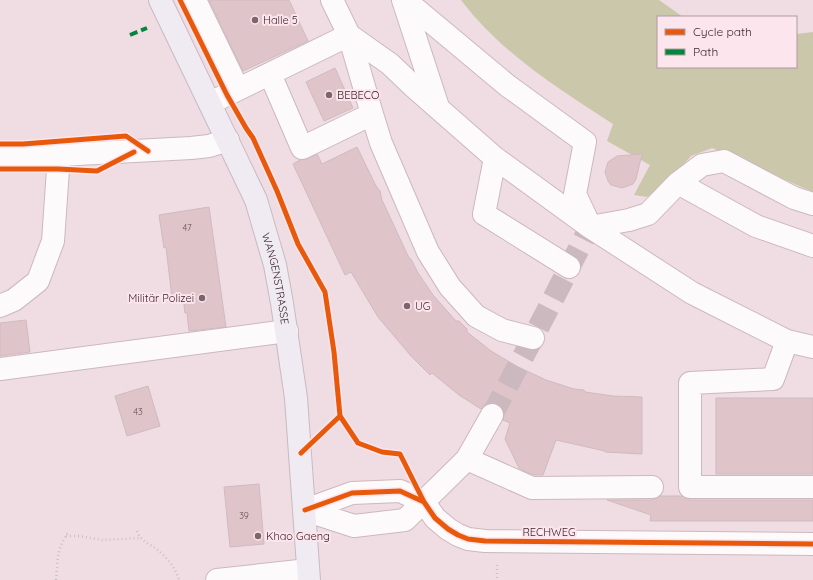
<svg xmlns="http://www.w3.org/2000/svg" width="813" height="580" viewBox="0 0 813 580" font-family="Quicksand,sans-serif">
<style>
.green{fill:#cac7ab}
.building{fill:#dfc5c9;stroke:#cfbbbf}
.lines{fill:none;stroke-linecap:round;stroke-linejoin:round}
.minor-tunnel{stroke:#ccb8bf;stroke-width:22;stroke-dasharray:22 11;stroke-linecap:butt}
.minor-casing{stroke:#ccb8bf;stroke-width:24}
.major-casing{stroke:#c7bbbf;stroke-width:24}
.path{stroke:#cac1c4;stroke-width:2.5;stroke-dasharray:1 3;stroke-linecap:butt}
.minor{stroke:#fdfafb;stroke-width:22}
.major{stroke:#f0ebf2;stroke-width:22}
.quiet{stroke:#00873e;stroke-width:4;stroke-dasharray:8 4;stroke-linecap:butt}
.cycleway-casing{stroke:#fde5ed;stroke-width:8}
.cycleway{stroke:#e8590c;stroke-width:5}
.poi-dot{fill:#7c666e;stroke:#fde5ed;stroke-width:1.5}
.labels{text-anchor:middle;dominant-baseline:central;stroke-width:4;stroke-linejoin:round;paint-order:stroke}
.number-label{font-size:9px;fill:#664f56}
.poi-label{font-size:11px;fill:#3d272f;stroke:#fde5ed;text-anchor:start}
.street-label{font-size:11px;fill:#3d272f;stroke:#fde5ed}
</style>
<rect width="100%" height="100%" fill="#f0dce3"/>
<path class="green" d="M461,0H659L683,17H658V67H796V34L813,32V192L712,148L691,156L665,186L647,197L634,195L650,165L607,141L613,124C558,88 501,53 461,0Z"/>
<path class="building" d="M209,0H289L308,41L243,71Z
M335,68L353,108L324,121L306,82Z
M357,147L376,186L380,191L382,200L409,258L411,259L418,273L433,295L456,321H459L467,329V332L491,351L518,367L546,380L574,389L584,390L585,392L613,396L642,397V454L605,452V451L556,440L543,475H536L528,473L519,468L505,439L510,423L503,420L504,415L503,408L498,404L492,403L485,404L481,409L459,395L432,373L430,375L411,356L378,317L351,272L345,275L293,164L300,160L307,159L317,154L322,164Z
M642,154L636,179L633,184L622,188L611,185L608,181L605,172L608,162L617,156Z
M209,207L226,327L189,331L187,313H185L183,297L172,298L166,247L164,248L159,215Z
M26,320L30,352L0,356V323Z
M148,386L160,426L127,436L115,396Z
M716,398H813V474H716Z
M259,484L264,544L230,547L224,487Z
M660,496H682L690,500H813V521H650L651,515L607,500H652Z"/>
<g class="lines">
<path class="minor-tunnel" d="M492,415L533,338L590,227"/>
<defs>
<path id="minor" d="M195,0L238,89
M332,0L349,35L390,64L414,87L495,158L590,227L692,293L787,341L813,347
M403,0L438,107
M405,0L508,86L585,142L575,194L590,226
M270,74L302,148L372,114
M210,103L349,35L372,114L381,143L428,252L450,287L476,316L502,330L533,338
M0,155H59L191,148L209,146L228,140
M495,158L484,214L569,267
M678,183L702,165L724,161L794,198L813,204
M590,227L629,220L648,214L678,183L756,226L813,246
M0,306L14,300L38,281L53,241L59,155
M787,341L773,379L690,383V487H813
M0,369L287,331
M467,459L532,488L652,487
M305,510L352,493L400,491L424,502L435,518L448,529L458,535L468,539L485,541L813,544
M305,510L354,526L405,520L467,459L492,415
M217,580L308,570"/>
<g id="major">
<path id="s1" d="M160,0L256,200L275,265L282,303L296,398L309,580"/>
</g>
</defs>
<use href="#minor" class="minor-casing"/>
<use href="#major" class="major-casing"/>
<path class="path" d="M137,531C141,543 152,544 160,552C168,559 176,569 179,580
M66,536H79L102,540L140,538
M497,565V580
M56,580C58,558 56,550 69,531"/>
<use href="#minor" class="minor"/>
<use href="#major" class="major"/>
<path class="quiet" d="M130,35L147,28"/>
<defs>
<path id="cycleway" d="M180,0L227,95L246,128L253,138L277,191L298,244L325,292L334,352L340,416L358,443L382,452L400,454L424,502
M0,144H23L126,136L148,151
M0,169H58L97,171L134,152
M301,453L340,416
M305,510L352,493L400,491L424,502L435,518L448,529L458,535L468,539L485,541L813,544"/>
</defs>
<use href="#cycleway" class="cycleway-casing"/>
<use href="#cycleway" class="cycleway"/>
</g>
<g class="poi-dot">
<circle cx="255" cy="20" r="4"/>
<circle cx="329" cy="95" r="4"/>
<circle cx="202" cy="298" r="4"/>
<circle cx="407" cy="306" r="4"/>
<circle cx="258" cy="536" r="4"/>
</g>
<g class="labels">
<g class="number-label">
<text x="187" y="227">47</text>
<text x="138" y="411">43</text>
<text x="244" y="515">39</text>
</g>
<g class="poi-label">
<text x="263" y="20">Halle 5</text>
<text x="337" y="95">BEBECO</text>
<text x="194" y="298" text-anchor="end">Militär Polizei</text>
<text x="415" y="306">UG</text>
<text x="266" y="536">Khao Gaeng</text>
</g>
<g class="street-label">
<text stroke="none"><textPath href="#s1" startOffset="303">WANGENSTRASSE</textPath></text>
<text x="549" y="532">RECHWEG</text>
</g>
</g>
<rect x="657" y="16" width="140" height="52" fill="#fde5ed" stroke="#b099a1"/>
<rect x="665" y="29" width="20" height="6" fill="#e8590c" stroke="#b099a1"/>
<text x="693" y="36" font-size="12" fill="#3d272f">Cycle path</text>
<rect x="665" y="49" width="20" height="6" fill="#00873e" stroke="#b099a1"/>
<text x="693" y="56" font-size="12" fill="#3d272f">Path</text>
</svg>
